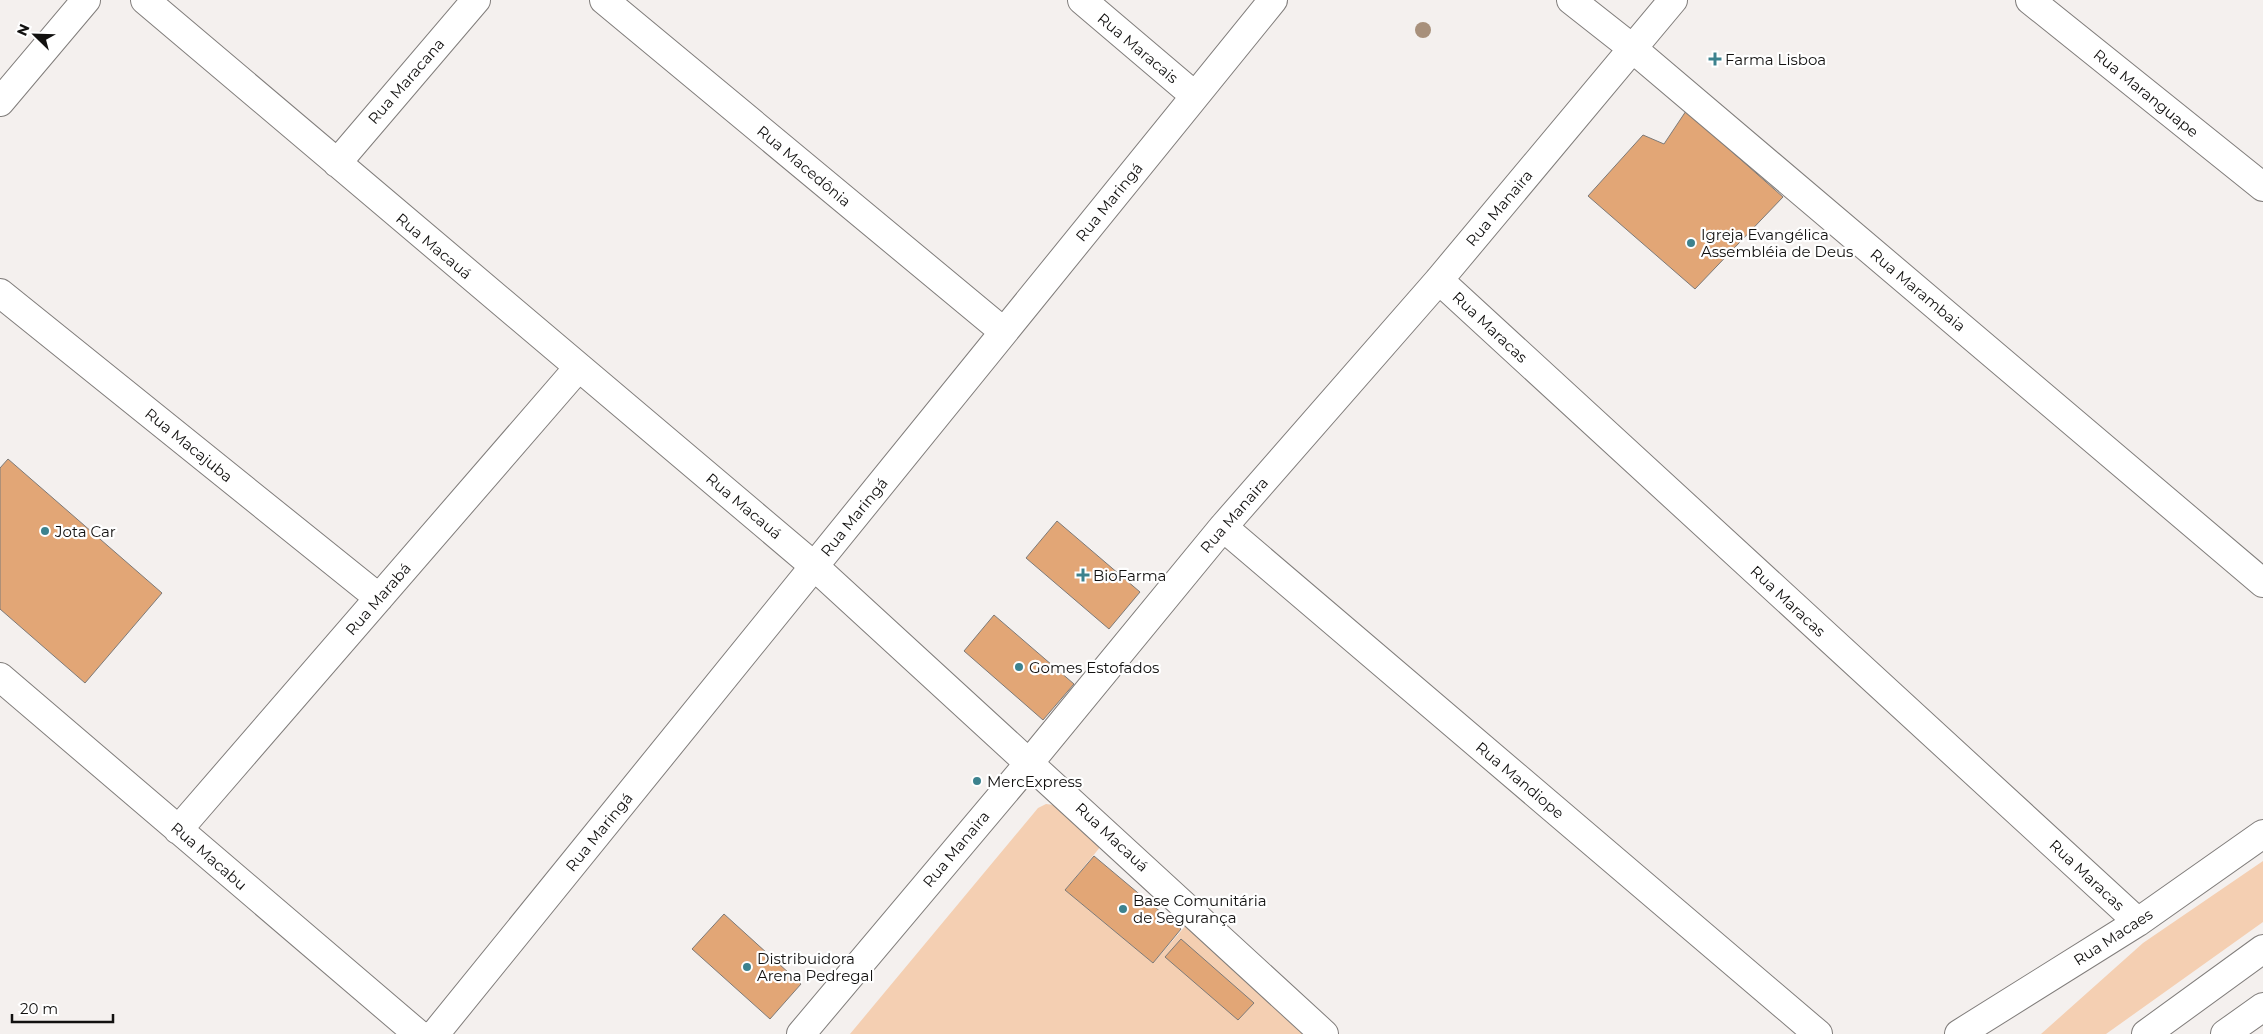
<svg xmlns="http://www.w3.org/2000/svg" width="2263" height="1034" viewBox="0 0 2263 1034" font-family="Montserrat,sans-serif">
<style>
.green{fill:#f4cfb2}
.building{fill:#e2a676;stroke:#7d7a78}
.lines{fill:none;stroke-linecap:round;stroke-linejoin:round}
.minor-casing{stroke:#807d7b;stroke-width:30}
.major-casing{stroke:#807d7b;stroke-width:30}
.minor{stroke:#fff;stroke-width:28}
.major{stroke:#fff;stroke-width:28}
.tree{fill:#a8907b}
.poi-dot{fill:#3c828e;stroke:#fff;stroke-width:2}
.labels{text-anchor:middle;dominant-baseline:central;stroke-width:4.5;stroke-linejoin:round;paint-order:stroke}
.street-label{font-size:15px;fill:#121110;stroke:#fff}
.poi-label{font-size:15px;fill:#121110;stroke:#fff;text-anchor:start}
</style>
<rect width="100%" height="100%" fill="#f4f0ee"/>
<path class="green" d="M1046,804L1054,805L1101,846L1065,890L1153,963L1188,923L1310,1034H850L1038,808Z
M2263,861V922L2106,1034H2041L2143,943Z"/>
<path class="building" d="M1686,111L1783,197L1695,289L1588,196L1643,135L1664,144Z
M8,459L162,593L85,683L0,609V468Z
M1057,521L1140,592L1109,629L1026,558Z
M994,615L1074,684L1043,720L964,651Z
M1094,856L1181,929L1153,963L1065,890Z
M724,914L801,984L770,1019L692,949Z
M1181,939L1254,1003L1238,1020L1165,957Z"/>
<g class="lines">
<defs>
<path id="minor" d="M145,0L814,566L1324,1034
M604,0L1004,332
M1082,0L1195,96
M1571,0L1632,48L2263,583
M2030,0L2263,187
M0,102L86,0
M337,163L476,0
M1439,280L2138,922
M0,293L379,598
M1223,527L1818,1034
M0,677L418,1034
M178,830L578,368
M435,1034L1273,0
M801,1034L1030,762L1223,527L1439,280L1673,0
M1959,1034L2138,922L2263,834"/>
<path id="major" d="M2146,1034L2263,949
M2225,1034L2263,1007"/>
</defs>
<use href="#minor" class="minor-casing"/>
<use href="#major" class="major-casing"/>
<use href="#minor" class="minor"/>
<use href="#major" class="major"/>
</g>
<circle class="tree" cx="1423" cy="30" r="8"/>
<g class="poi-dot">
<path d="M1712.5 51.5h5v5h5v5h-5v5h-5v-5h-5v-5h5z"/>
<circle cx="1691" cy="243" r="5"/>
<circle cx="45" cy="531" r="5"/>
<path d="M1080.5 567.5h5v5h5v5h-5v5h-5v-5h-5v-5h5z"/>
<circle cx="1019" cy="667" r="5"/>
<circle cx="977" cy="781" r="5"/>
<circle cx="1123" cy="909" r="5"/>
<circle cx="747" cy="967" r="5"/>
</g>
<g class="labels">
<g class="street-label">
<text transform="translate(1138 48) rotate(40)">Rua Maracais</text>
<text transform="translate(406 81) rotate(-49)">Rua Maracana</text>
<text transform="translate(2146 93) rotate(39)">Rua Maranguape</text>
<text transform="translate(804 166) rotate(40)">Rua Macedônia</text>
<text transform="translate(1109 202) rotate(-51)">Rua Maringá</text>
<text transform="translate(1499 208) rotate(-50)">Rua Manaira</text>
<text transform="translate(434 246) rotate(40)">Rua Macauá</text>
<text transform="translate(1918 290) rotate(40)">Rua Marambaia</text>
<text transform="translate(1490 327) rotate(43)">Rua Maracas</text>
<text transform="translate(189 445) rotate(39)">Rua Macajuba</text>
<text transform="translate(744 506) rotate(40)">Rua Macauá</text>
<text transform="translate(1234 515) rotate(-49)">Rua Manaira</text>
<text transform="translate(854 517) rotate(-51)">Rua Maringá</text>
<text transform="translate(378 599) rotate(-49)">Rua Marabá</text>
<text transform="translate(1788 601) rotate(43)">Rua Maracas</text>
<text transform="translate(1520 780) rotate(40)">Rua Mandiope</text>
<text transform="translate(599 832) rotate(-51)">Rua Maringá</text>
<text transform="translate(1112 837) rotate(43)">Rua Macauá</text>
<text transform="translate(956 849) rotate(-50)">Rua Manaira</text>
<text transform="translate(209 856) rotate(41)">Rua Macabu</text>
<text transform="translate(2087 875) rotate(43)">Rua Maracas</text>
<text transform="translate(2113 937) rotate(-33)">Rua Macaes</text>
</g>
<g class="poi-label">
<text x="1725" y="59">Farma Lisboa</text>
<text x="1701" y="234">Igreja Evangélica<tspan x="1701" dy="17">Assembléia de Deus</tspan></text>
<text x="55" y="531">Jota Car</text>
<text x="1093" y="575">BioFarma</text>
<text x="1029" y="667">Gomes Estofados</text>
<text x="987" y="781">MercExpress</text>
<text x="1133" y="900">Base Comunitária<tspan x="1133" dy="17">de Segurança</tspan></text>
<text x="757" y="958">Distribuidora<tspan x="757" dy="17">Arena Pedregal</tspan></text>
</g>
</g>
<g transform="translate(35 35) rotate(293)" stroke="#ffffff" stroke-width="4" paint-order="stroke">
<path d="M0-4L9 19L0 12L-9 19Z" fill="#121110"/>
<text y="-8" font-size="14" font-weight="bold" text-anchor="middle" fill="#121110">N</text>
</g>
<path d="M12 1014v8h101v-8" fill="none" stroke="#121110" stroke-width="2.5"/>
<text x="20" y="1014" font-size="15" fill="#121110" stroke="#ffffff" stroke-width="4" paint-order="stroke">20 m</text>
</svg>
